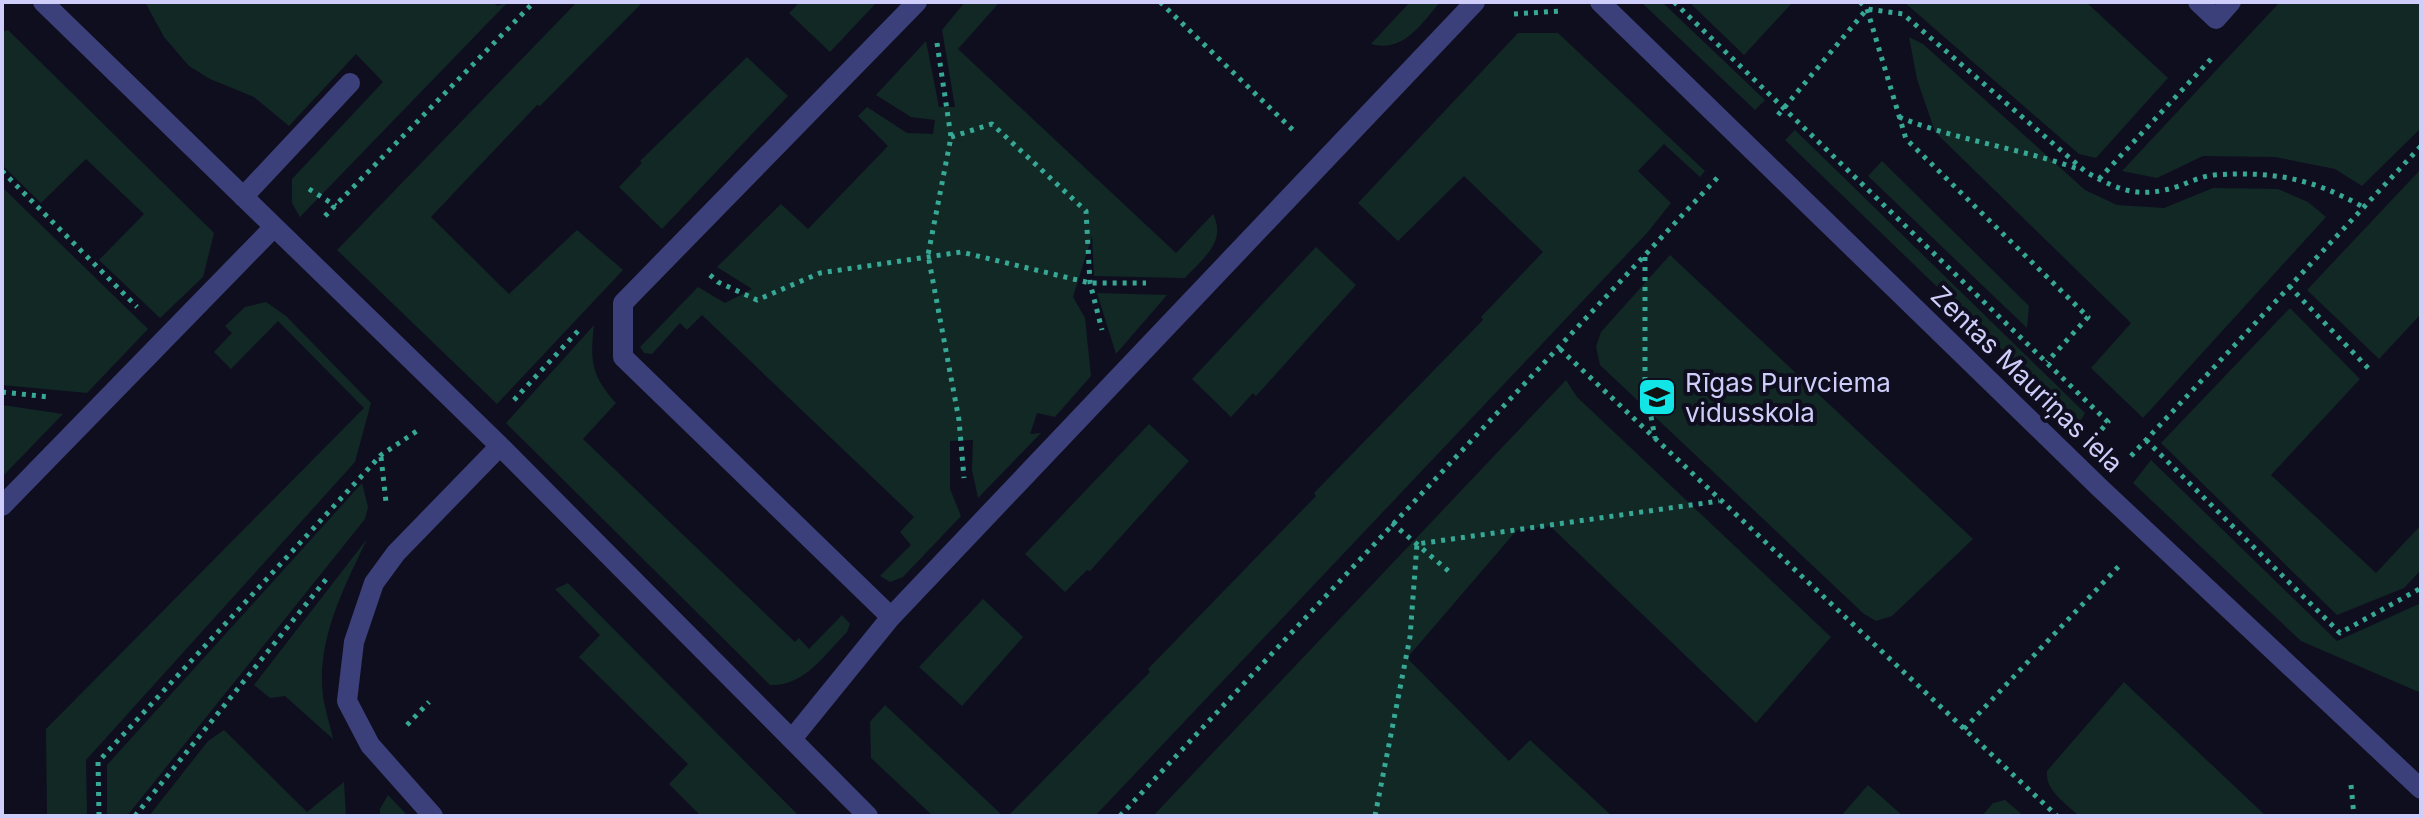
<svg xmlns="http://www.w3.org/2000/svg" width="2423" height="818" viewBox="0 0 2423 818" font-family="Inter,sans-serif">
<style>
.green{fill:#112825}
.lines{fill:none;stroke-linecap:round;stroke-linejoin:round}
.path{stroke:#36a895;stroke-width:5;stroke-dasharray:4 6;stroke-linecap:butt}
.minor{stroke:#3c407a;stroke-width:20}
.labels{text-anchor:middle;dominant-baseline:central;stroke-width:8;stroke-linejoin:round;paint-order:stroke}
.street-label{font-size:26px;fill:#cfcefb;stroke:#0f0e1e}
.poi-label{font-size:26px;fill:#cfcefb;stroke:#0f0e1e;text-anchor:start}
</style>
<rect width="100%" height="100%" fill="#0f0e1e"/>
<path class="green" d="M145,2H493L497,6L508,2L300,217L292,203V179L383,82L356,54L289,126L254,97L210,79L189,66L164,37Z
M577,2H643L540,106L537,105L431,217L509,294L577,230L623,270L497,404L337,250Z
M800,2H877L830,52L789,13Z
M965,2L998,4L958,49L1176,253L1213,214C1227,242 1203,258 1185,278L1094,276L1092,236L1073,297L1085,318L1091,376L1055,417L1037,413L1030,434L1041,433L978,498L972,470L973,440L950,441V489L961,516L903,577L890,582L880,576L911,545L900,532L914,517L702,315L687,330L680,323L652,354L644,353L640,347L698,287L725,303L752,289L717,267L781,204L808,229L888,146L858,116L867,107L907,133L933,134L935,120L911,117L876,95L926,41L939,107H955L942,30Z
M1410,2H1440C1421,24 1404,53 1371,44Z
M1641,2H1662L1765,100L1755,110Z
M1689,2H1793L1744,55Z
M1904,2H2086L2168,78L2096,158L2079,154Z
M2280,2H2421V128L2362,186L2335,169L2275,157L2203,156L2157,178L2122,171Z
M8,30L214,233L203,277L160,318L99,260L144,214L86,159L41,203L2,165V32Z
M1518,33H1558L1705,171L1700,177L1664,144L1638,171L1671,203L1647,233L1095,816H1008L1150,672L1148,669L1316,496L1314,493L1483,320L1481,317L1543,252L1464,176L1398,241L1358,203Z
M1909,37L1923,44L2085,190L2117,205L2164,208L2213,188L2278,189L2308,202L2326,217L2143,418L2091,368L2131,323L1935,132L1917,79Z
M747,57L788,96L662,229L619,187L642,163L640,161Z
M1795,130L2085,413L2079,424L1785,140Z
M1882,161L2029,306L2027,328L1868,176Z
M2421,169V314L2379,359L2307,290Z
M2,187L148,329L87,393L2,385Z
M1316,247L1356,285L1256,396L1253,393L1231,417L1192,379Z
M1670,255L1973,539L1892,616L1876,621L1864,614L1600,365L1596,347L1601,332Z
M1097,293L1167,295L1116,354Z
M266,302L286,316L371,403L355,462L86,760L87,816H47L46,729L364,408L278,321L231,369L214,352L232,333L225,326L245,307Z
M2290,308L2360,379L2271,475L2376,573L2421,525V570L2404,588L2337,615L2161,443Z
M594,325C590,361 591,375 616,403L583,439L795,642L799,638L809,649L842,615L850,624L847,632C825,654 804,687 770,685L506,423Z
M1566,380L1577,397L1831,637L1756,723L1550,526L1517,530L1407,658L1509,761L1530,740L1612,816H1153Z
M2,405L63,414L2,477Z
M1149,424L1189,461L1090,571L1087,570L1065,592L1025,554Z
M2151,460L2337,641L2421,603V693L2301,641L2133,483Z
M362,483L368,507L365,519L127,816H107V765Z
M367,539C344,588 316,640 323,696C325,710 330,724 333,739L285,696L270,698L254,685Z
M568,583L799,816H701L669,784L688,764L579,657L600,635L555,589Z
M983,599L1023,637L962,706L919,667Z
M2124,682L2266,816H2079C2066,803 2045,791 2047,771Z
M885,705L1003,816H933L871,758L870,722Z
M224,730L307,812L344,782L346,816H149L208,741Z
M1868,785L1903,816H1841Z
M388,795L408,816H380V809Z
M2005,800L2024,816H1982L1993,803Z"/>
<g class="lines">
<path class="path" d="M1160,2L1295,132
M1674,2L2108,422L2101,430
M1860,2L1867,9L1906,139L2088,317L2047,362
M1514,14L1560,11
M937,43L951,137L928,255L959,420L964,478
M1778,115L1867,9L1903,14L2086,172C2120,191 2140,199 2179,186C2190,182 2202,176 2214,175C2272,171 2312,178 2363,207
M1899,117C1958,141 2021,148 2081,170
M951,137L992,124L1086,211L1090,283L1102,330
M2,171L137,307
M2099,179L2211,59
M309,189L336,206
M325,216L534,2
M1645,257V384L1655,438
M710,275L718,282L757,300L820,273L961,252L1090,283H1146
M2289,286L2369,369
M1560,349L2057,816
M2,392L49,397
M514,400L578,331
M2146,440L2340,633L2421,588
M2131,456L2421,146
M381,457L386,502
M1392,523L1452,574
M407,725L429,702
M1964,729L2119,566
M2351,785L2354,816
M99,816L98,762L381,455L420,429
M135,816L328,577
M1120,816L1718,177
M1375,816L1410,637L1417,544L1719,501"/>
<path class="minor" d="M43,2L500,446L868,816
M1600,2L2100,488L2421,789
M2198,2L2216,19L2231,2
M243,197L350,83
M2,506L274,227
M891,617L623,357V303L917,2
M792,739L891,617L1475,2
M433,816L370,745L347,701L354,642L374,583L396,553L500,446"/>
</g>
<defs>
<symbol id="school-square" viewBox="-11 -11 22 22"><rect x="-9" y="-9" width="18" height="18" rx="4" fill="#11e5e5" stroke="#0f0e1e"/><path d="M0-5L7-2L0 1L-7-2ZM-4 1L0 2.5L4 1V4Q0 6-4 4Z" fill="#111"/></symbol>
</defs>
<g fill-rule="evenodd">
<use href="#school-square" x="1635" y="375" width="44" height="44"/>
</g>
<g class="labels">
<g class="street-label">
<text transform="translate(2027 379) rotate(44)">Zentas Mauriņas iela</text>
</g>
<g class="poi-label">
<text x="1685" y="382">Rīgas Purvciema<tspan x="1685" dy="30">vidusskola</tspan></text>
</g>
</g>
<rect width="2423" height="818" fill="none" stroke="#cfcefb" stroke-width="8"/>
</svg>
